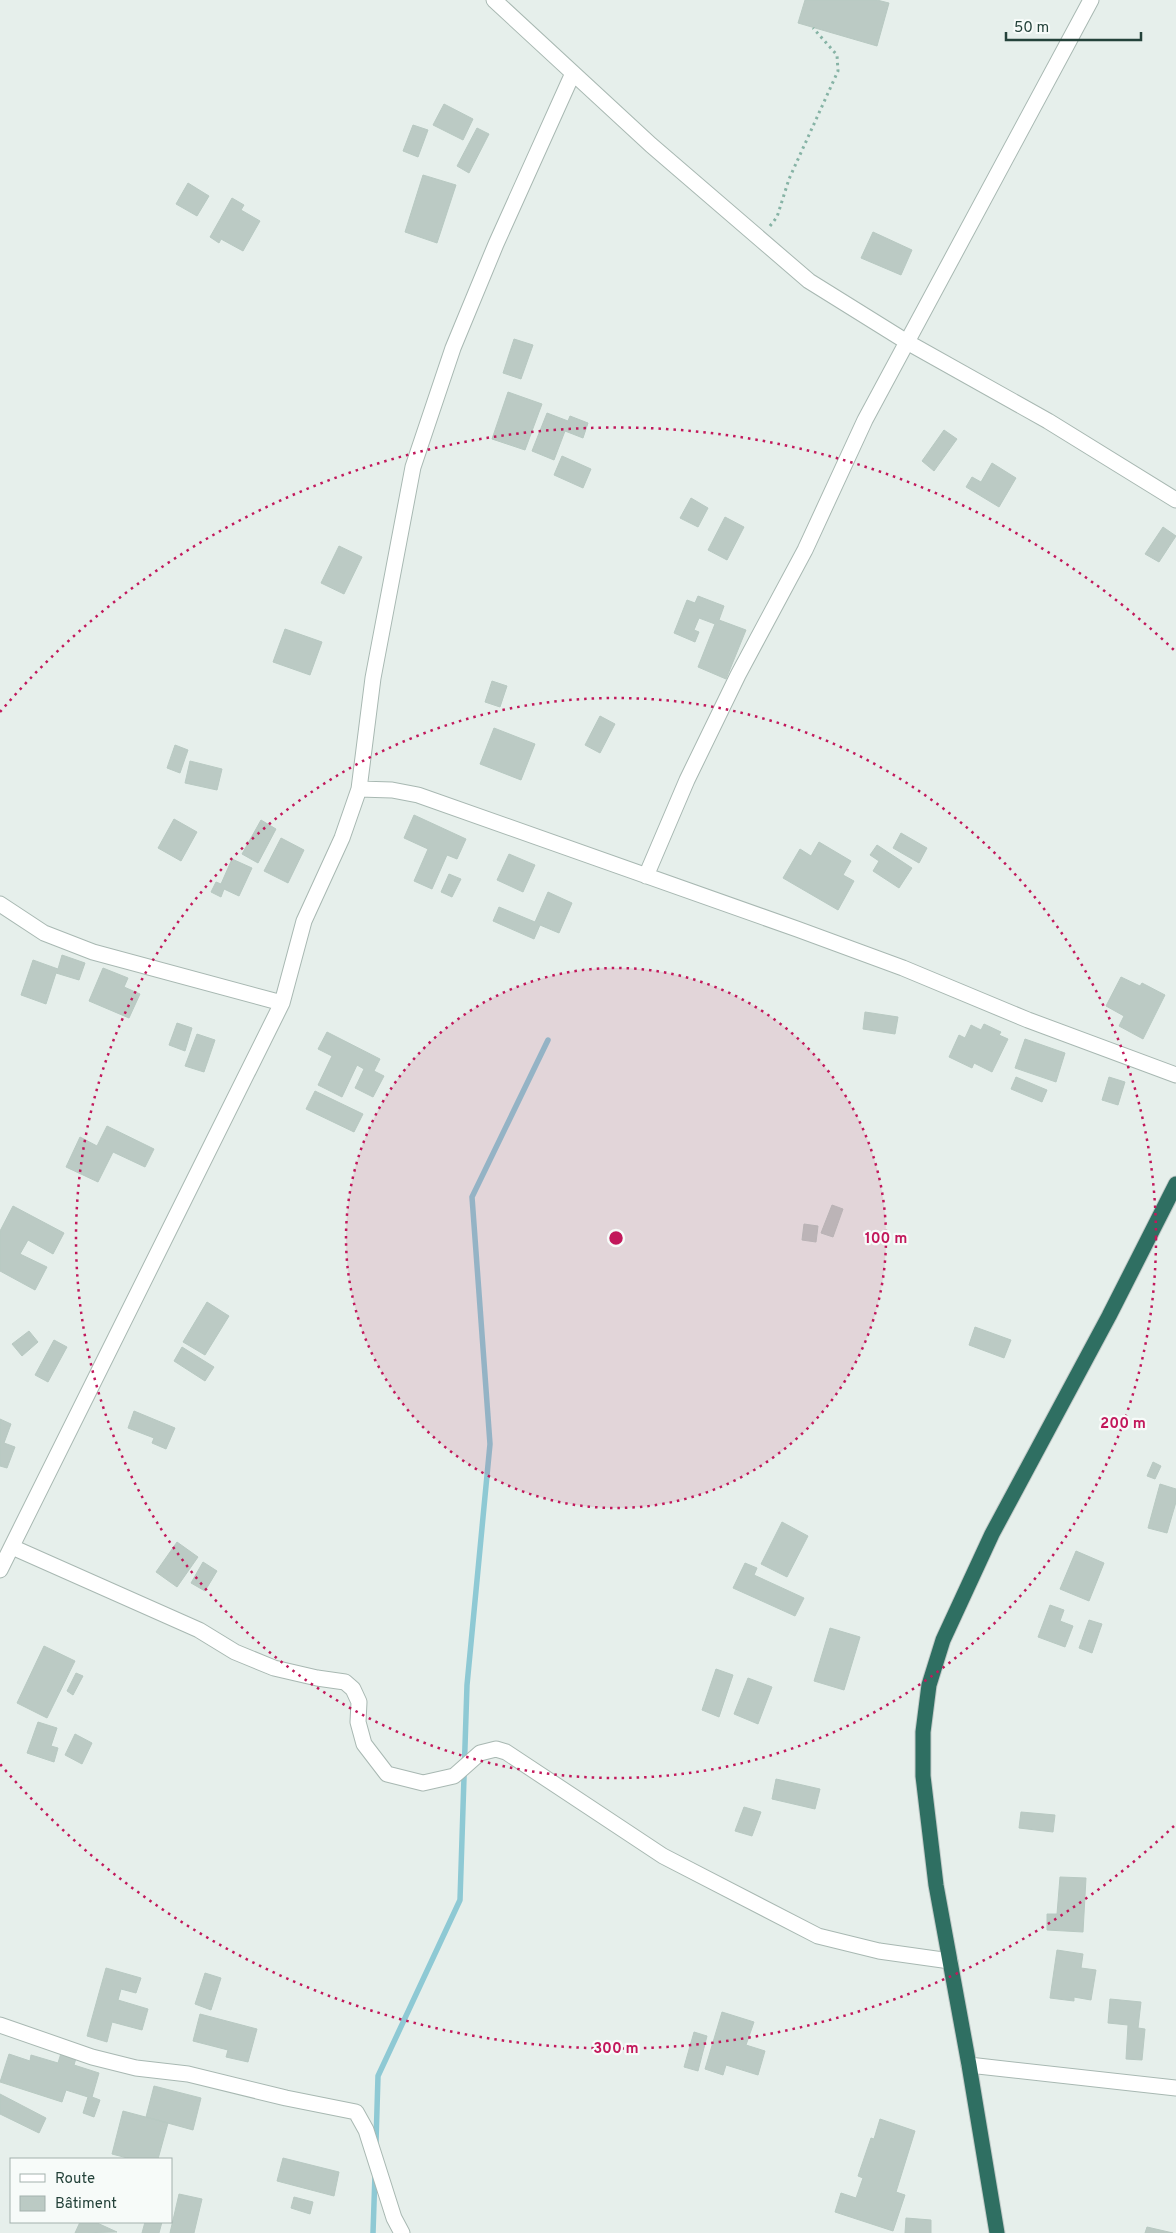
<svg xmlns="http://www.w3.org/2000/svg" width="1176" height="2233" viewBox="0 0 1176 2233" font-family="Overpass,sans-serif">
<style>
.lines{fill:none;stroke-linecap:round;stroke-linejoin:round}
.stream{stroke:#8ec9d4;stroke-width:5.5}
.building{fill:#bbcac4;stroke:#b8c9c2}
.street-casing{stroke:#a8b8b2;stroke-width:17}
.highway-casing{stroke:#c2cac8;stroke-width:17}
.path{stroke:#86b3a5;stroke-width:3;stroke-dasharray:2.5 4;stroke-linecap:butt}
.street{stroke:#fff;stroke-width:15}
.highway{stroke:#2f6f62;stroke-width:15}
.ring{fill:none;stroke:#c2185b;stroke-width:2.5;stroke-dasharray:2.5 5}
.centre{fill:#c2185b;stroke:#f7fbf9;stroke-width:2.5}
.ring-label{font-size:15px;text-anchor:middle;font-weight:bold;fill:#c2185b;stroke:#f7fbf9;stroke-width:4.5;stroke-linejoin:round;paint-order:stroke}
</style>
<rect width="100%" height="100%" fill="#e6efeb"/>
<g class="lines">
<path class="stream" d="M376,2142L378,2076L460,1900L467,1685L490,1444L472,1197L548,1040
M373,2233L375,2174"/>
</g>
<path class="building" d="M805,0H877L889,3L877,46L798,23Z
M444,104L473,119L463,140L433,125Z
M413,125L428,130L418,157L403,151Z
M477,128L489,134L469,173L457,166Z
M423,175L456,185L437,243L405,232Z
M188,183L209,196L197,216L176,204Z
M232,198L244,205L241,210L260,221L243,251L221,239L219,243L210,237Z
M873,232L912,250L901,275L861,258Z
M514,339L533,345L521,379L503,373Z
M508,392L542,404L525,450L492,439Z
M547,413L568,421L570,416L588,423L583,438L565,431L554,460L532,451Z
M944,430L957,439L934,471L922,461Z
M562,456L591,469L583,488L554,475Z
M992,463L1016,478L999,507L966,487L972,477L981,482Z
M691,498L708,508L698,527L680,518Z
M725,517L744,527L727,560L708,550Z
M1163,527L1176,536L1159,562L1145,554Z
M339,546L362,557L344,594L321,583Z
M698,596L724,606L719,620L746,630L726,679L698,667L715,624L699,618L694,630L699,632L695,642L674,633L687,600L695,603Z
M285,629L322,642L310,675L273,662Z
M492,681L507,686L500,707L485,702Z
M600,716L615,724L600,753L585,745Z
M494,728L535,744L521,780L480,764Z
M175,745L188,750L180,773L167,768Z
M190,761L222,769L217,790L185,783Z
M414,815L466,839L457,859L447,855L432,889L414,881L428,849L404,838Z
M174,819L197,832L181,861L158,848Z
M261,820L276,829L258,863L242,854Z
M901,833L927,848L919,863L893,848Z
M281,838L304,850L288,883L264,871Z
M819,842L851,861L843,875L854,881L838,910L783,878L800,849L811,856Z
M877,845L912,868L899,888L873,871L879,861L870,855Z
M509,854L535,865L523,892L497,880Z
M232,859L252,868L239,896L224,889L221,897L211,892L216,882L221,884Z
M449,874L461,879L452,897L441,892Z
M548,892L572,903L559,933L540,925L534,939L493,921L499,907L535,922Z
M62,955L85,963L79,980L56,973L46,1004L21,995L33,960L58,969Z
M103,968L128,978L124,987L140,994L129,1018L89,1001Z
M1121,977L1140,986L1142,983L1165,995L1143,1039L1119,1026L1124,1016L1106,1006Z
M865,1012L898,1017L895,1034L863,1029Z
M177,1023L192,1028L185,1051L169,1045Z
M984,1024L1001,1032L999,1035L1008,1039L992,1072L974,1063L972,1068L949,1057L959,1035L965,1038L971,1025L981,1030Z
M327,1032L380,1059L374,1071L384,1076L373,1097L355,1088L364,1069L357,1065L342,1097L318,1085L332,1056L318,1049Z
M197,1034L215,1040L204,1072L185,1066Z
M1025,1039L1065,1053L1056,1082L1015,1068Z
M1016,1077L1047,1090L1042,1102L1011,1089Z
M1109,1077L1125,1082L1118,1105L1102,1100Z
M315,1091L363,1114L354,1132L306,1109Z
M107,1126L154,1149L145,1167L113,1152L98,1182L66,1167L80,1137L97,1146Z
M832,1205L843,1209L833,1237L821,1233Z
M13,1206L64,1233L53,1254L28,1240L20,1254L47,1267L35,1290L0,1271V1231Z
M804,1224L818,1226L816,1242L802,1240Z
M207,1302L229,1316L205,1355L183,1342Z
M975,1327L1011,1340L1004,1358L969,1345Z
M29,1331L38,1342L22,1356L12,1344Z
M54,1340L67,1347L48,1382L35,1375Z
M182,1347L214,1367L205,1381L174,1361Z
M134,1411L175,1428L166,1449L152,1443L154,1438L128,1428Z
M0,1419L11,1424L4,1443L15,1447L7,1468L0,1466Z
M1153,1462L1161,1466L1155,1479L1147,1476Z
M1160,1484L1176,1489V1502L1167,1533L1148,1528Z
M782,1522L808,1536L787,1577L761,1564Z
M177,1542L198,1557L177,1587L156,1572Z
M1076,1551L1104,1563L1089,1601L1060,1589Z
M203,1562L217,1571L205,1591L191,1583Z
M745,1563L757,1568L754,1575L804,1598L795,1616L733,1588Z
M1050,1605L1064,1610L1060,1621L1073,1626L1065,1647L1038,1637Z
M1089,1620L1102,1624L1092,1653L1079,1648Z
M830,1628L860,1637L844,1690L814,1681Z
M44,1646L75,1661L47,1718L17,1703Z
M716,1669L733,1675L719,1717L702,1710Z
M76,1673L83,1676L73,1695L67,1691Z
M748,1678L772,1687L758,1724L734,1714Z
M38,1722L57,1728L51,1746L58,1748L54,1762L27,1753Z
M75,1734L92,1743L82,1764L65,1755Z
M776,1779L820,1789L815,1809L772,1799Z
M744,1807L761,1812L752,1836L735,1831Z
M1021,1812L1055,1815L1053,1832L1019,1828Z
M1060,1877L1086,1878L1083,1932L1047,1930V1914H1057Z
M1057,1950L1083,1954L1081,1968L1096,1970L1091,2000L1074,1997V2001L1050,1998Z
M106,1968L141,1978L136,1993L121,1989L118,2000L148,2009L142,2030L112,2022L107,2042L87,2036Z
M205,1973L221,1978L211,2010L195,2004Z
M1110,1999L1141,2002L1138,2028L1145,2029L1142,2060L1126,2059L1128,2025L1108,2023Z
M722,2012L754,2022L746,2045L765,2051L758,2075L726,2065L723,2075L705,2069Z
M200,2014L257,2029L248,2062L226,2057L228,2050L193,2041Z
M694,2032L707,2036L698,2071L684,2067Z
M62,2050L77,2055L74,2065L99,2073L92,2097L100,2100L94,2117L83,2113L88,2097L66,2090L62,2102L0,2082L9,2054L30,2061L31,2055L58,2063Z
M154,2086L201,2098L193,2130L146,2117Z
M0,2094L46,2118L39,2133L0,2114Z
M123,2111L168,2123L158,2159H131L112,2154Z
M880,2119L915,2131L896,2192L905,2195L893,2231L835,2212L841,2193L856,2198L863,2178L858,2176L871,2138L874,2139Z
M283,2158L339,2172L334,2196L277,2181Z
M179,2194L202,2199L194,2233H170Z
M294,2197L313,2202L310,2214L291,2208Z
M906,2218L931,2220V2233H905Z
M80,2222H95L117,2232L75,2233Z
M145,2222H162L159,2233H142Z
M1147,2227L1173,2233H1145Z"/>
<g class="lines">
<defs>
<path id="street" d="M494,0L651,145L809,281L907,342L1048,421L1176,500
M359,789L392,790L418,795L797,929L903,968L1028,1020L1176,1075
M646,876L687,780L738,675L805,550L865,420L1091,0
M0,904L44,933L93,952L282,1003
M12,1547L199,1630L235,1652L274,1668L317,1678L345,1682L353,1689L359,1702L358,1722L364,1744L387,1774L423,1783L454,1776L480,1753L496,1749L506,1752L663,1856L818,1936L879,1951L950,1961
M0,1570L282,1003L304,921L342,838L359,789L373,678L413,467L453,348L496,244L573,73
M0,2025L92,2057L136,2068L188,2074L286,2098L356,2112L366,2130L394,2218L402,2233
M969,2065L1176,2088"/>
<path id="highway" d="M997,2233L969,2065L936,1885L923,1776V1732L929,1685L943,1640L992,1534L1109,1316L1176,1184"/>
</defs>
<use href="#street" class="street-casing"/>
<use href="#highway" class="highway-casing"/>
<path class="path" d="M770,226L777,217L789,179L838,71L837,55L813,28"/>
<use href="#street" class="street"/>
<use href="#highway" class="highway"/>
</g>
<circle cx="616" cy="1238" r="270" fill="#c2185b" fill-opacity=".12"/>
<g class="ring">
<circle cx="616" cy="1238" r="270"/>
<circle cx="616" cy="1238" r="540"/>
<path d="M1174 1826A810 810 0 0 1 0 1764M0 712A810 810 0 0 1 1174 650"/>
</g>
<circle cx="616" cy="1238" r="8" class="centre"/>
<g class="ring-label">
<text x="886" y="1243">100 m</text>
<text x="1123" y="1428">200 m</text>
<text x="616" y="2053">300 m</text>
</g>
<rect x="10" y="2158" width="162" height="65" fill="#f7fbf9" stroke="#a3b1ad"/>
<rect x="20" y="2174" width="25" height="8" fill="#ffffff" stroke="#a3b1ad"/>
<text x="55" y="2183" font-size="15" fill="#24423a">Route</text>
<rect x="20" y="2196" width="25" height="15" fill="#bbcac4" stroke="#a3b1ad"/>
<text x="55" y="2208" font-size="15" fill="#24423a">Bâtiment</text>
<path d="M1006 32v8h135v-8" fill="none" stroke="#24423a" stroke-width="2.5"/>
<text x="1014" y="32" font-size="15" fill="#24423a" stroke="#f7fbf9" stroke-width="4" paint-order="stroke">50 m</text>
</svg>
